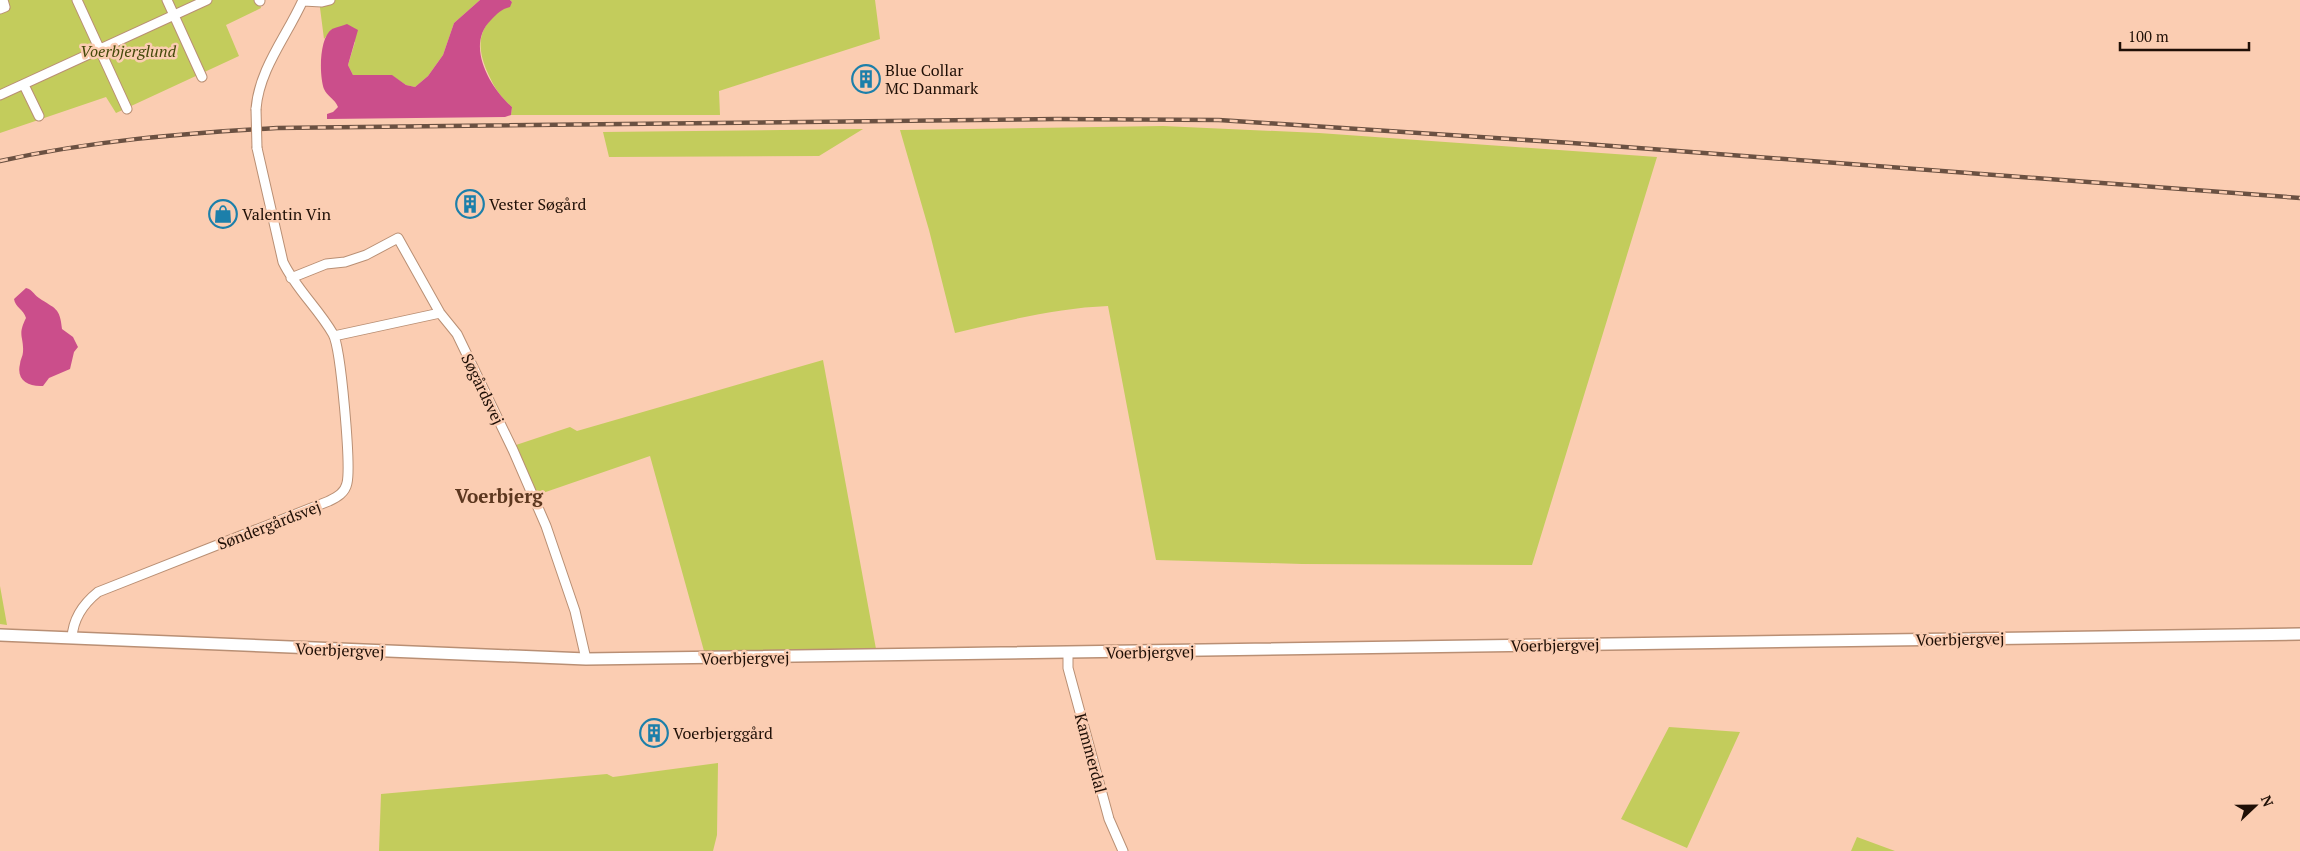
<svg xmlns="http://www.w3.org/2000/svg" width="2300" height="851" viewBox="0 0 2300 851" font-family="'PT Serif',serif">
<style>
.green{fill:#c3cc5c}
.water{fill:#cb4e8b}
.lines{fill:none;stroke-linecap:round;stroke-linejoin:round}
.minor-casing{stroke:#b98f74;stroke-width:11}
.tertiary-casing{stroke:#b98f74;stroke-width:14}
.minor{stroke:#fff;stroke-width:9}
.tertiary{stroke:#fff;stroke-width:11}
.rail-casing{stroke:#6b5142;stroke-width:4.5}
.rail{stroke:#fbcdb2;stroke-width:2.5;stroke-dasharray:8;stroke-linecap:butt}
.minor-bridge-casing{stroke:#b98f74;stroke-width:11;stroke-linecap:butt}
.minor-bridge{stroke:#fff;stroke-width:9}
.labels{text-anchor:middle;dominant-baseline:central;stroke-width:5;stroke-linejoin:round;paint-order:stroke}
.park-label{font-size:16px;font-style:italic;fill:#45490b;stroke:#fbcdb2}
.poi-label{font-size:16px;fill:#1f0f06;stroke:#fbcdb2;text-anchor:start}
.street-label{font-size:16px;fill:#1f0f06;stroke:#fbcdb2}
.quarter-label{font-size:19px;font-weight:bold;fill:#5c371f;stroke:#fbcdb2}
</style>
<rect width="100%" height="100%" fill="#fbcdb2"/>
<path class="green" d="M0,0H259L261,8L226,25L239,56L116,113L106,97L0,133Z
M319,0H480L454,23L443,55L428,76L415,87L406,85L391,75H353L348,65L355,42L332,29L324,39Z
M510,0H875L880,39L719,91L720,115H511L512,107C499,96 493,85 486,69C473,37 484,20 512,2Z
M1163,126L1319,133L1657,157L1532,565L1302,564L1156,560L1108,306C1056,308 1006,321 955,333L929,230L900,130Z
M863,129L819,156L609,157L603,132Z
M823,360L876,649L704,651L650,456L537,495L516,445L570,427L577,431Z
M0,586L7,625L0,624Z
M1669,727L1740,732L1687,848L1621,819Z
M718,763L717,835L713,851H379L381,794L607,774L613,777Z
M1857,837L1895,851H1851Z"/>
<path class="water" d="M480,0H510L512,2L510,7C501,9 497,14 491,20C465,45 490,88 512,107L511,115L505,117L327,119V114L333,112L338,107C335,99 327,96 324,89C319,75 319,38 332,29C336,27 343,26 347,24L358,30L348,65L353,75H392L406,85L415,87L428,76L443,55L454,23Z
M26,288C33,290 33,294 39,298C55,309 60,307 62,329L73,337L78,347L74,352L70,369L49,378L43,386C28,387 16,380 20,364C20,360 23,356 23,352C24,336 17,336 26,318C24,310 15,307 14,299Z"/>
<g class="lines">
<defs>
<path id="minor" d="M77,0L127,109
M167,0L202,77
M259,0L260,1
M303,1L322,2L330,0
M0,9L5,7L3,0
M24,85L39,116
M0,95L207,0
M256,109C259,69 287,36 303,0
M291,278L326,264L345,262L366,255L398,238L440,313L457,334L513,450L546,526L575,611L586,659
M334,336L440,313
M72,638C73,618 83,604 98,592L329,501C337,497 345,493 347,483C351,466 341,348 333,334C318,308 296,289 283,262L257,148
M1068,653V668L1109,819L1123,851"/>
<path id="tertiary" d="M0,635L586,659L2300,634"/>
</defs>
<use href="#minor" class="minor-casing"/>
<use href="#tertiary" class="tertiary-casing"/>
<use href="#minor" class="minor"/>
<use href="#tertiary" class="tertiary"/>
<defs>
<path id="rail" d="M0,161C91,141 183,133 277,128L1057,119L1219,120L1572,143L2300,198"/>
</defs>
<use href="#rail" class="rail-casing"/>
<use href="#rail" class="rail"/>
<defs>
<path id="minor-bridge" d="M256,109L257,148"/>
</defs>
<use href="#minor-bridge" class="minor-bridge-casing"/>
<use href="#minor-bridge" class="minor-bridge"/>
</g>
<defs>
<symbol id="building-ring" viewBox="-11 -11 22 22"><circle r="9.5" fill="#fbcdb2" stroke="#1c7faa" stroke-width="1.5"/><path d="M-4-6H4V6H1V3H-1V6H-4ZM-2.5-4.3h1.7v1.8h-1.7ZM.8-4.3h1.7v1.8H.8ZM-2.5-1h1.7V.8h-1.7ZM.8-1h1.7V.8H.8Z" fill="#1c7faa"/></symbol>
<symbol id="shop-ring" viewBox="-11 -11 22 22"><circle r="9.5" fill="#fbcdb2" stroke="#1c7faa" stroke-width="1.5"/><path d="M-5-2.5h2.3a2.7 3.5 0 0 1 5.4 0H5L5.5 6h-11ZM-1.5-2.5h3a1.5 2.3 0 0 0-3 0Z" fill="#1c7faa"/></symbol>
</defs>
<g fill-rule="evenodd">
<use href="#building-ring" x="850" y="63" width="32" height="32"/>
<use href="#building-ring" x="454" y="188" width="32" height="32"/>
<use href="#shop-ring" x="207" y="198" width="32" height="32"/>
<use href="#building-ring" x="638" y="717" width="32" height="32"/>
</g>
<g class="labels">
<g class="park-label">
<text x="128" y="51">Voerbjerglund</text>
</g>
<g class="poi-label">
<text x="885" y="70">Blue Collar<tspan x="885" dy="18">MC Danmark</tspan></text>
<text x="489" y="204">Vester Søgård</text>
<text x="242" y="214">Valentin Vin</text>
<text x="673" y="733">Voerbjerggård</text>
</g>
<g class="street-label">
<text transform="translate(483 389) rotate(64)">Søgårdsvej</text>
<text transform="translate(269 525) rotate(-21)">Søndergårdsvej</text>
<text transform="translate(1960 639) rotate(-1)">Voerbjergvej</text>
<text transform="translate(1555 645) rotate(-1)">Voerbjergvej</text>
<text transform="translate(340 650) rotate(2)">Voerbjergvej</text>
<text transform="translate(1150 652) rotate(-1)">Voerbjergvej</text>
<text transform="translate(745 658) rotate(-1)">Voerbjergvej</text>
<text transform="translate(1091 753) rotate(75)">Kammerdal</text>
</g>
<g class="quarter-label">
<text x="499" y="495">Voerbjerg</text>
</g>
</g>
<g transform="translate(2255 806) rotate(68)" stroke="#fbcdb2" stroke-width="4" paint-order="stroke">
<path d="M0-4L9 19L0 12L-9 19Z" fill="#1f0f06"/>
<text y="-8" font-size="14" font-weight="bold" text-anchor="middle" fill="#1f0f06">N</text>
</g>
<path d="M2120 42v8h129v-8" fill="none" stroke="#1f0f06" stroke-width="2.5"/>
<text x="2128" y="42" font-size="15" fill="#1f0f06" stroke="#fbcdb2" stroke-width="4" paint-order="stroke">100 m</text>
</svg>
